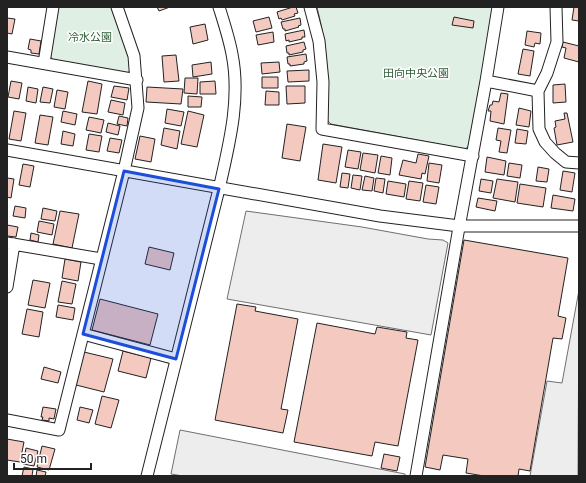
<svg xmlns="http://www.w3.org/2000/svg" width="586" height="483" viewBox="0 0 586 483" font-family="Roboto,'Noto Sans JP',sans-serif">
<style>
.green{fill:#e0efe3;stroke:#6f6f6f}
.parking{fill:#ededed;stroke:#6f6f6f}
.building{fill:#f3c9c0;stroke:#222}
.lines{fill:none;stroke-linecap:round;stroke-linejoin:round}
.minor-casing{stroke:#222;stroke-width:13}
.minor{stroke:#fff;stroke-width:11}
.marked{fill:#1d4ed8;fill-opacity:0.2;stroke:#1d4ed8;stroke-width:3;stroke-linejoin:round}
.labels{text-anchor:middle;dominant-baseline:central;stroke-width:3;stroke-linejoin:round;paint-order:stroke}
.park-label{font-size:11px;fill:#2f5e38;stroke:#fff}
</style>
<rect width="100%" height="100%" fill="#fff"/>
<path class="green" d="M58,7H111L131,62V69L127,74L54,61L50,56Z
M317,7H494L470,145L465,149L331,124L327,120C329,82 327,45 317,7Z"/>
<path class="parking" d="M246,211L362,227L428,239L443,240L448,243L431,335L227,299Z
M579,290L578,476H530L547,381L562,383Z
M180,430L405,474V476H183L171,474Z"/>
<path class="building" d="M157,7H170L159,11Z
M293,7H296L298,13L294,14L295,16L282,20L281,18L279,19L277,12Z
M574,7H579V21L572,20Z
M269,17L272,28L256,32L253,21Z
M454,17L474,21L473,28L452,25Z
M7,18L15,19L12,34L7,33Z
M300,18L301,25L298,26L299,27L285,31V29H283L281,22Z
M205,24L208,40L193,44L190,27Z
M304,30L305,37H302V39L289,42V40L286,41L285,34Z
M527,31L541,33L540,44L535,43L534,47L525,45Z
M273,32L274,42L258,45L256,35Z
M30,39L41,41L39,54L31,53V50L28,49Z
M304,42L306,49L303,50V52L289,55V53H287L286,46Z
M563,42L579,46V62L564,58L566,48L562,47Z
M523,49L534,51L530,76L518,74Z
M306,54L307,61L304,62V64L290,66V64H288L287,57Z
M176,55L179,81L164,82L162,56Z
M211,62L212,74L193,77L192,65Z
M279,62L280,72L262,74L261,63Z
M309,70V81L288,82L287,71Z
M262,77H278V88H262Z
M185,78H198L197,94L184,93Z
M11,81L22,83L19,99L8,97Z
M88,81L102,84L97,114L82,112Z
M215,81L216,94H200V82Z
M565,84L566,102L553,103V85Z
M114,86L129,88L127,100L111,97Z
M286,86H305V103L287,104Z
M28,87L38,89L36,103L26,101Z
M43,87L53,89L50,103L40,102Z
M147,87L183,89L181,104L146,102Z
M57,90L68,92L65,109L54,107Z
M266,91L279,92V105H265Z
M501,93L508,94L504,124L490,121L491,111H488L490,105H492L493,101L499,102Z
M188,96L202,97L201,107H188Z
M111,100L125,103L123,115L108,112Z
M519,108L531,111L529,127L516,125Z
M167,109L184,112L181,126L165,123Z
M14,111L26,113L21,141L9,139Z
M63,111L77,114L75,125L61,122Z
M188,111L204,115L197,147L181,144Z
M564,113H567L573,142L557,145L554,128L556,127L555,121L565,119Z
M40,115L53,117L48,145L35,143Z
M119,116L128,118L127,126L117,124Z
M89,117L104,120L101,133L86,130Z
M108,123L120,126L118,135L106,132Z
M287,124L306,127L300,161L282,158Z
M164,128L180,131L177,149L161,145Z
M498,128L511,130L507,153L499,152L501,141L496,140Z
M517,129L528,131L526,144L515,143Z
M63,131L75,134L73,146L61,144Z
M89,134L102,136L99,152L86,150Z
M140,136L155,139L151,162L135,159Z
M110,138L122,140L119,153L107,151Z
M323,144L342,147L336,183L318,180Z
M348,150L361,152L358,169L345,167Z
M363,153L378,155L375,173L360,170Z
M418,154L429,156L425,174L422,173L421,179L399,175L403,160L416,163Z
M381,156L392,158L390,175L378,173Z
M487,157L506,161L504,175L485,172Z
M429,163L442,165L439,183L427,181Z
M509,163L522,165L520,178L507,176Z
M23,164L34,166L30,187L19,185Z
M538,167L549,169L547,182L536,181Z
M563,171L575,173L572,192L560,190Z
M342,173L350,174L348,188L340,187Z
M353,175L362,176L360,190L351,188Z
M365,176L374,178L372,191L362,190Z
M7,178L14,179L11,198L7,197Z
M376,178L385,179L383,193L374,191Z
M481,179L493,181L491,193L479,191Z
M497,179L518,182L515,202L493,198Z
M388,181L406,184L404,197L386,194Z
M409,181L423,183L420,201L406,199Z
M520,184L546,188L543,207L517,203Z
M426,185L439,187L436,204L423,202Z
M553,195L575,199L573,211L551,208Z
M478,198L497,201L495,211L476,207Z
M15,206L26,208L25,218L13,216Z
M43,208L57,211L55,221L41,219Z
M60,211L79,214L72,248L53,244Z
M39,221L54,224L52,235L37,232Z
M7,225L18,227L16,237L7,236Z
M31,233L39,235L38,242L30,240Z
M464,240L568,258L558,316L566,318L562,339L553,338L530,471L519,469L518,476H484L466,473L468,459L443,455L440,470L425,467Z
M149,247L174,253L170,270L145,264Z
M65,259L81,262L78,281L62,278Z
M33,280L50,283L45,308L28,305Z
M62,281L76,284L72,304L58,302Z
M100,299L158,314L150,345L92,330Z
M237,304L256,307L255,311L298,319L281,409L288,410L283,433L215,420Z
M58,305L75,308L73,320L56,317Z
M27,309L43,312L39,337L22,334Z
M317,323L375,334L377,327L407,332L406,338L418,340L398,446L375,442L372,456L294,442Z
M123,351L151,358L146,378L118,371Z
M84,352L113,359L104,392L76,385Z
M44,367L61,372L58,383L41,379Z
M102,396L119,400L111,428L95,424Z
M43,407L56,409L54,419L49,418V421L42,420L43,417H41Z
M80,407L93,410L89,423L77,420Z
M7,439L24,442L20,462L7,460Z
M42,446L55,449L49,470L37,467Z
M26,448L38,451L34,466L23,464Z
M384,454L400,457L397,471L381,468Z
M24,467L33,469L32,476H22Z
M37,470L46,472L45,476H36Z"/>
<g class="lines">
<defs>
<path id="minor" d="M310,7L319,41L323,82L322,129L473,156
M556,7L557,42L547,73L538,91L539,129L545,142L555,153L566,162L579,163
M7,57L137,80
M44,63L53,7
M486,81L498,7
M7,150L380,216L459,226H579
M7,243L101,259
M7,287L14,244
M83,334L176,359
M7,420L59,430L124,171L138,108L134,56L117,7
M147,476L219,189C229,145 241,99 232,54C229,38 224,23 219,7
M416,476L458,233L486,81L538,91"/>
</defs>
<use href="#minor" class="minor-casing"/>
<use href="#minor" class="minor"/>
</g>
<path class="marked" d="M124,171L219,189L176,359L83,334Z"/>
<g class="labels">
<g class="park-label">
<text x="90" y="37">冷水公園</text>
<text x="416" y="73">田向中央公園</text>
</g>
</g>
<rect width="586" height="483" fill="none" stroke="#222222" stroke-width="16"/>
<path d="M14 463v6h77v-6" fill="none" stroke="#222222" stroke-width="2"/>
<text x="20" y="463" font-size="12" fill="#222222" stroke="#ffffff" stroke-width="3" paint-order="stroke">50 m</text>
</svg>
